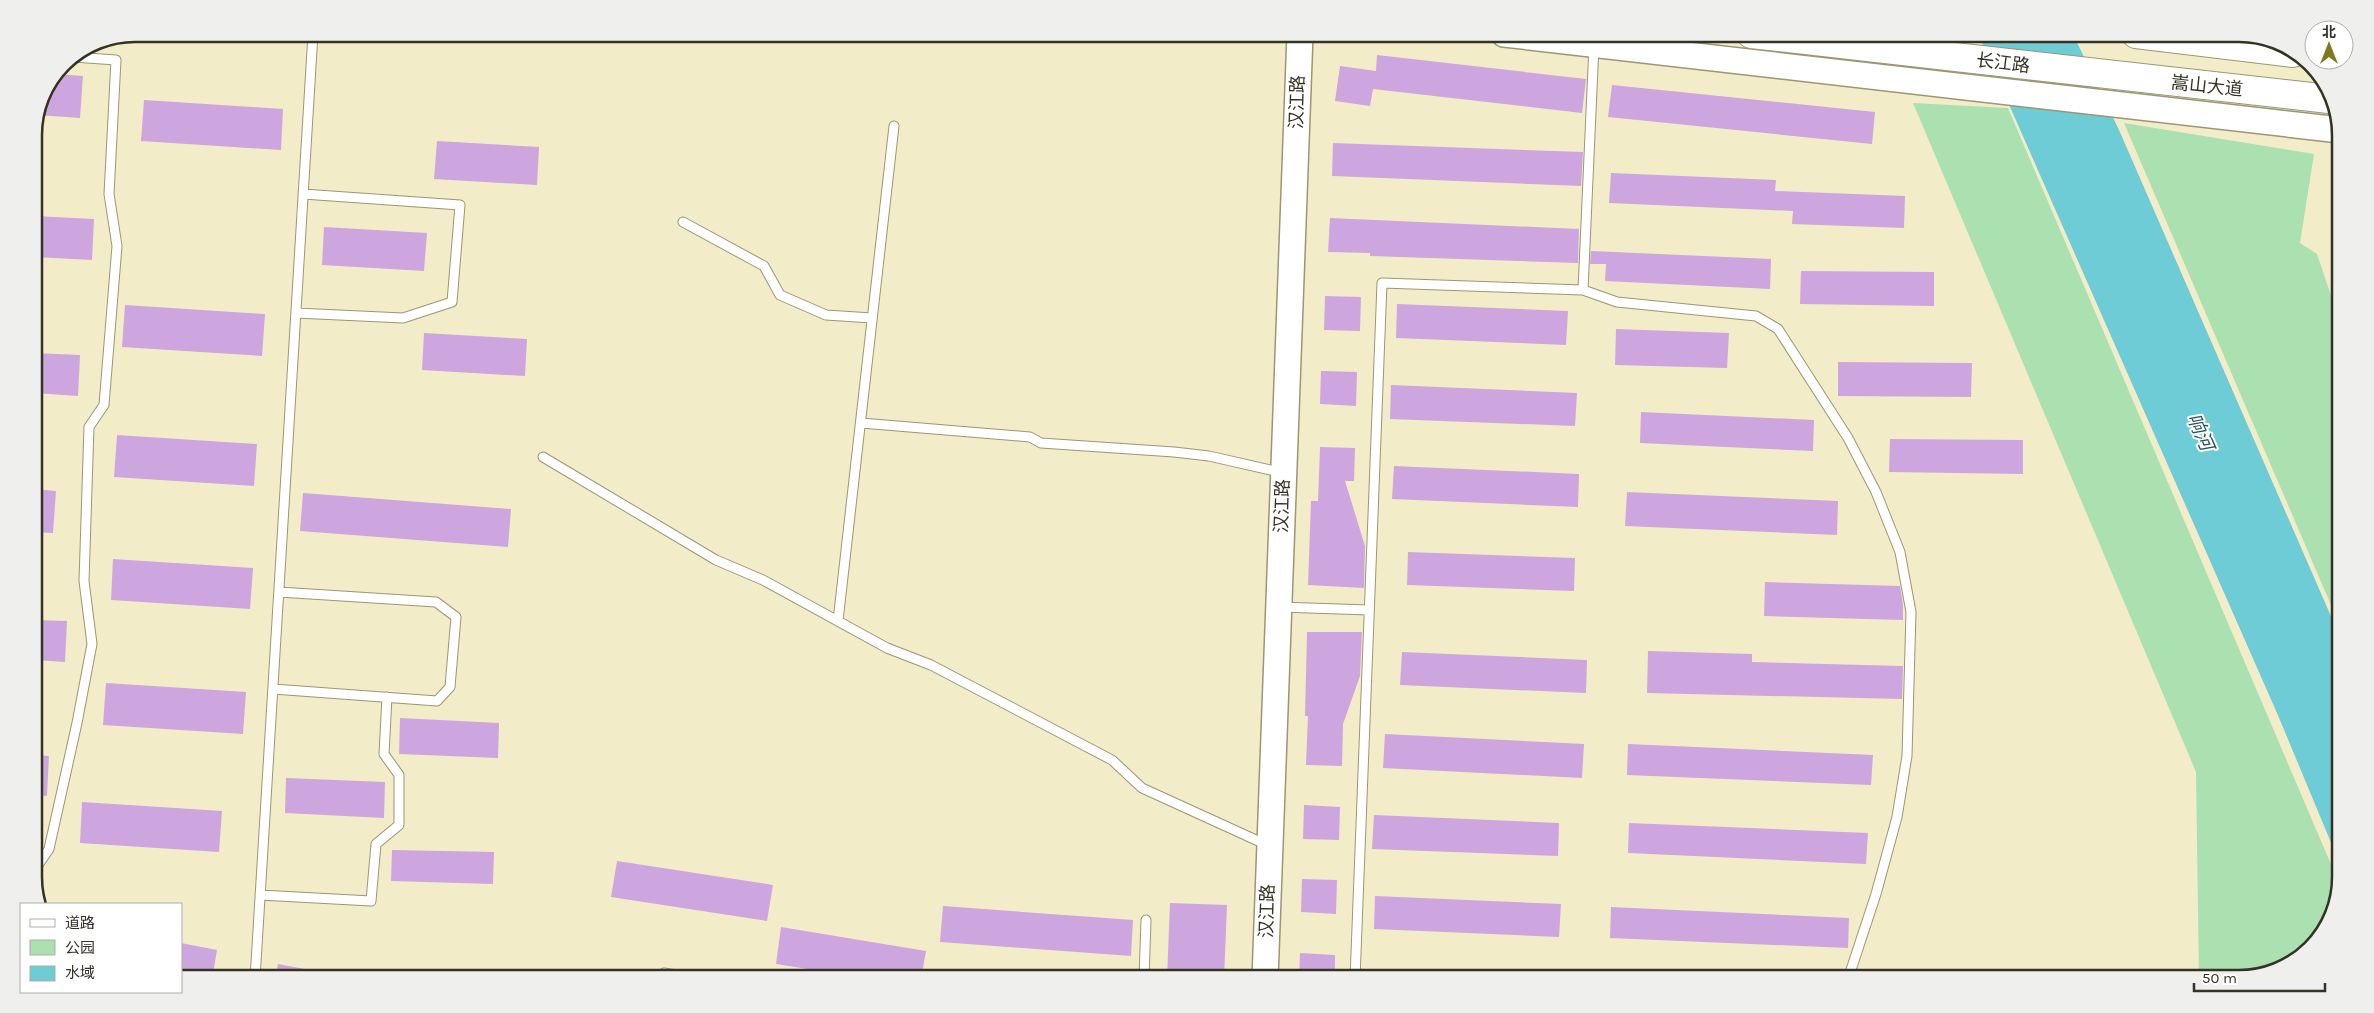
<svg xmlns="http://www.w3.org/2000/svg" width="2374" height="1013" viewBox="0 0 2374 1013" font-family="Karla,'Noto Sans SC',sans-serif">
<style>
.green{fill:#abe1b0}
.water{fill:#6dccd5}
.building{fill:#cea6df}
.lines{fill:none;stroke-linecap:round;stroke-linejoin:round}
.lane-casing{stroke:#9c9674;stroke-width:11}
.secondary-casing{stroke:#9c9674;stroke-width:28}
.primary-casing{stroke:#9c9674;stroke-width:30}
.lane{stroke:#fff;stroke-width:9}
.secondary{stroke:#fff;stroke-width:25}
.primary{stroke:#fff;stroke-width:28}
.labels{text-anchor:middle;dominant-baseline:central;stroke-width:4;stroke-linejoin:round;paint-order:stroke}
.street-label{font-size:18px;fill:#343224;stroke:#fff}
.water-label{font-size:19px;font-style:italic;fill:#275256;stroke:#fff}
.rim{fill:none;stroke:#343224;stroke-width:2.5}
</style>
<rect width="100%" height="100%" fill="#f3ecc8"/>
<path class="green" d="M1913,103L2008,108L2339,883L2333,916L2295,962L2239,979H2199L2196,772Z
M2124,123L2314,154L2300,243L2317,254L2340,322V626Z"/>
<path class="water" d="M1978,34H2073L2119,130L2340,637V864L2277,713Z"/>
<path class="building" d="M1377,55L1586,79L1582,113L1373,89L1370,106L1335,101L1340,66L1376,71Z
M56,74L83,76L80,118L37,115L42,96Z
M1612,85L1875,112L1872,144L1608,117Z
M144,100L283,109L281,150L141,141Z
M437,141L539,147L537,185L434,179Z
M1333,143L1583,152L1581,186L1332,176Z
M1611,173L1776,180L1775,191L1905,196L1904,228L1792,224L1793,211L1609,203Z
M34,216L94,219L92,260L34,257Z
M1330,218L1579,229L1578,263L1370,256V253L1328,252Z
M324,227L427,233L424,271L322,265Z
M1591,251L1771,259L1770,289L1605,281L1606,264H1590Z
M1801,271L1934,272V306L1800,304Z
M1325,296L1361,297L1360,331L1324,330Z
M1397,304L1568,311L1566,345L1396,338Z
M125,305L265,314L262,356L122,347Z
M1616,329L1729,333L1727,368L1615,365Z
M424,333L527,339L525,376L422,370Z
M34,353L80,355L78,396L34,393Z
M1838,362L1972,363L1971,397L1838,396Z
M1321,371L1357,372L1356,406L1320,404Z
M1391,385L1577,393L1575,426L1390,419Z
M1641,412L1814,420L1813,451L1640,443Z
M117,435L257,444L254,486L114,477Z
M1890,439L2023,440V474L1889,472Z
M1320,447L1355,448L1354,481H1345L1365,546L1364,588L1308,585L1311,501H1318Z
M1394,466L1579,474L1578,507L1392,499Z
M34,489L56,491L53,533L34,532Z
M1627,492L1838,501L1837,535L1625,526Z
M303,493L511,509L508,547L300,531Z
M1408,552L1575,558L1574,591L1407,585Z
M113,559L253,568L250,609L111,600Z
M1765,582L1900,586L1903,605V620L1764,616Z
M34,620L67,621L65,662L34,660Z
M1307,632H1362L1360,676L1343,724L1342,766L1306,765L1308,716H1305Z
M1648,651L1752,654V662L1903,666L1902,699L1647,693Z
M1402,652L1587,660L1586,693L1400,685Z
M106,683L246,692L243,734L103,725Z
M400,718L499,723L498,758L399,754Z
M1385,734L1584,744L1582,778L1383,768Z
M1628,744L1873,755L1871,785L1627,775Z
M34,755L49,756L47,796L34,795Z
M286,778L385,782L384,818L285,813Z
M82,802L222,811L219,852L80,843Z
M1304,805L1340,807L1339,840L1303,839Z
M1374,815L1559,823L1558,856L1372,849Z
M1629,823L1868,833L1866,864L1628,853Z
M392,850L494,852L493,884L391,881Z
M617,861L773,885L767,921L611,897Z
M1302,879L1337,880L1336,914L1301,912Z
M1375,896L1561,904L1559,937L1374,929Z
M1170,903L1227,905L1224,979H1167Z
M943,906L1133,920L1131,956L940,942Z
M1611,907L1849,918L1848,948L1610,938Z
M781,927L926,951L921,979H872L776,964Z
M181,943L217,950L212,979H181Z
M1300,953L1335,955V979H1299Z
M278,964L321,972L320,979H275Z"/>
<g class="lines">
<defs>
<path id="lane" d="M683,222L764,266L780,295L826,315L872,318
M1583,290L1594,45
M296,313L403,318L452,302L460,205L303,194
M861,423L1030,437L1041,443L1174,452L1209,456L1283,473
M543,457L716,560L763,580L887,648L931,665L1112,760L1142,788L1267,845
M1279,607L1369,610
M838,621L894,126
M273,689L437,701L450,687L456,617L436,602L279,592
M34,871L49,849L77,723L92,644L84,581L89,427L104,405L117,246L109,194L116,60L73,57
M260,895L371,901L376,844L399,825V775L384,754L387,697
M664,973L701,979
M255,979L313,34
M1144,979L1146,920
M1355,979L1382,283L1583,290L1617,302L1756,316L1778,329L1848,438L1876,492L1900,552L1911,612L1907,756L1897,817L1876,894L1848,979"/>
<path id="secondary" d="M1504,34L2340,130
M1265,979L1300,34"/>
<path id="primary" d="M1751,34L2329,99
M2136,34L2293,53"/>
</defs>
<use href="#lane" class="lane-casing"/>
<use href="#secondary" class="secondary-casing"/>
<use href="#primary" class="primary-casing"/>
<use href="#lane" class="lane"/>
<use href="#secondary" class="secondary"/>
<use href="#primary" class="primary"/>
</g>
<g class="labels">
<g class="street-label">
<text transform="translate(2003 63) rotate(7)">长江路</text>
<text transform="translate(2207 86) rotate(6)">嵩山大道</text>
<text transform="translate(1297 102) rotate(-88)">汉江路</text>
<text transform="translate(1282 506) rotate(-88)">汉江路</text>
<text transform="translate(1267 911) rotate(-88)">汉江路</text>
</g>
<g class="water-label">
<text transform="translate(2200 432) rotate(66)">响河</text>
</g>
</g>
<path d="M0 0H2374V1013H0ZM135 42H2239A93 93 0 0 1 2332 135V877A93 93 0 0 1 2239 970H135A93 93 0 0 1 42 877V135A93 93 0 0 1 135 42Z" fill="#efefed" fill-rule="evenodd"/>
<path class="rim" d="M135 42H2239A93 93 0 0 1 2332 135V877A93 93 0 0 1 2239 970H135A93 93 0 0 1 42 877V135A93 93 0 0 1 135 42Z"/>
<rect x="20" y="903" width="162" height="90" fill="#ffffff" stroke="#aeada7"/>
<rect x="30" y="919" width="25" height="8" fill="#ffffff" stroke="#aeada7"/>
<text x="65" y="928" font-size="15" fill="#343224">道路</text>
<rect x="30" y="940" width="25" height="15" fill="#abe1b0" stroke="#aeada7"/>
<text x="65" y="953" font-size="15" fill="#343224">公园</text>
<rect x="30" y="966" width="25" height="15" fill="#6dccd5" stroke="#aeada7"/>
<text x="65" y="978" font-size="15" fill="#343224">水域</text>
<g transform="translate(2329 45)"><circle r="24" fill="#ffffff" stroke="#aeada7"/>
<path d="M0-4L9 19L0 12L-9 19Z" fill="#81781d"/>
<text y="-8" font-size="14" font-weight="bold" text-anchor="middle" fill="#343224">北</text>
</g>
<path d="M2194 983v8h131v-8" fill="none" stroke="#343224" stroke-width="2.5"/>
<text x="2202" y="983" font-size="15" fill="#343224" stroke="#ffffff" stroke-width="4" paint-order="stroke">50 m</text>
</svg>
